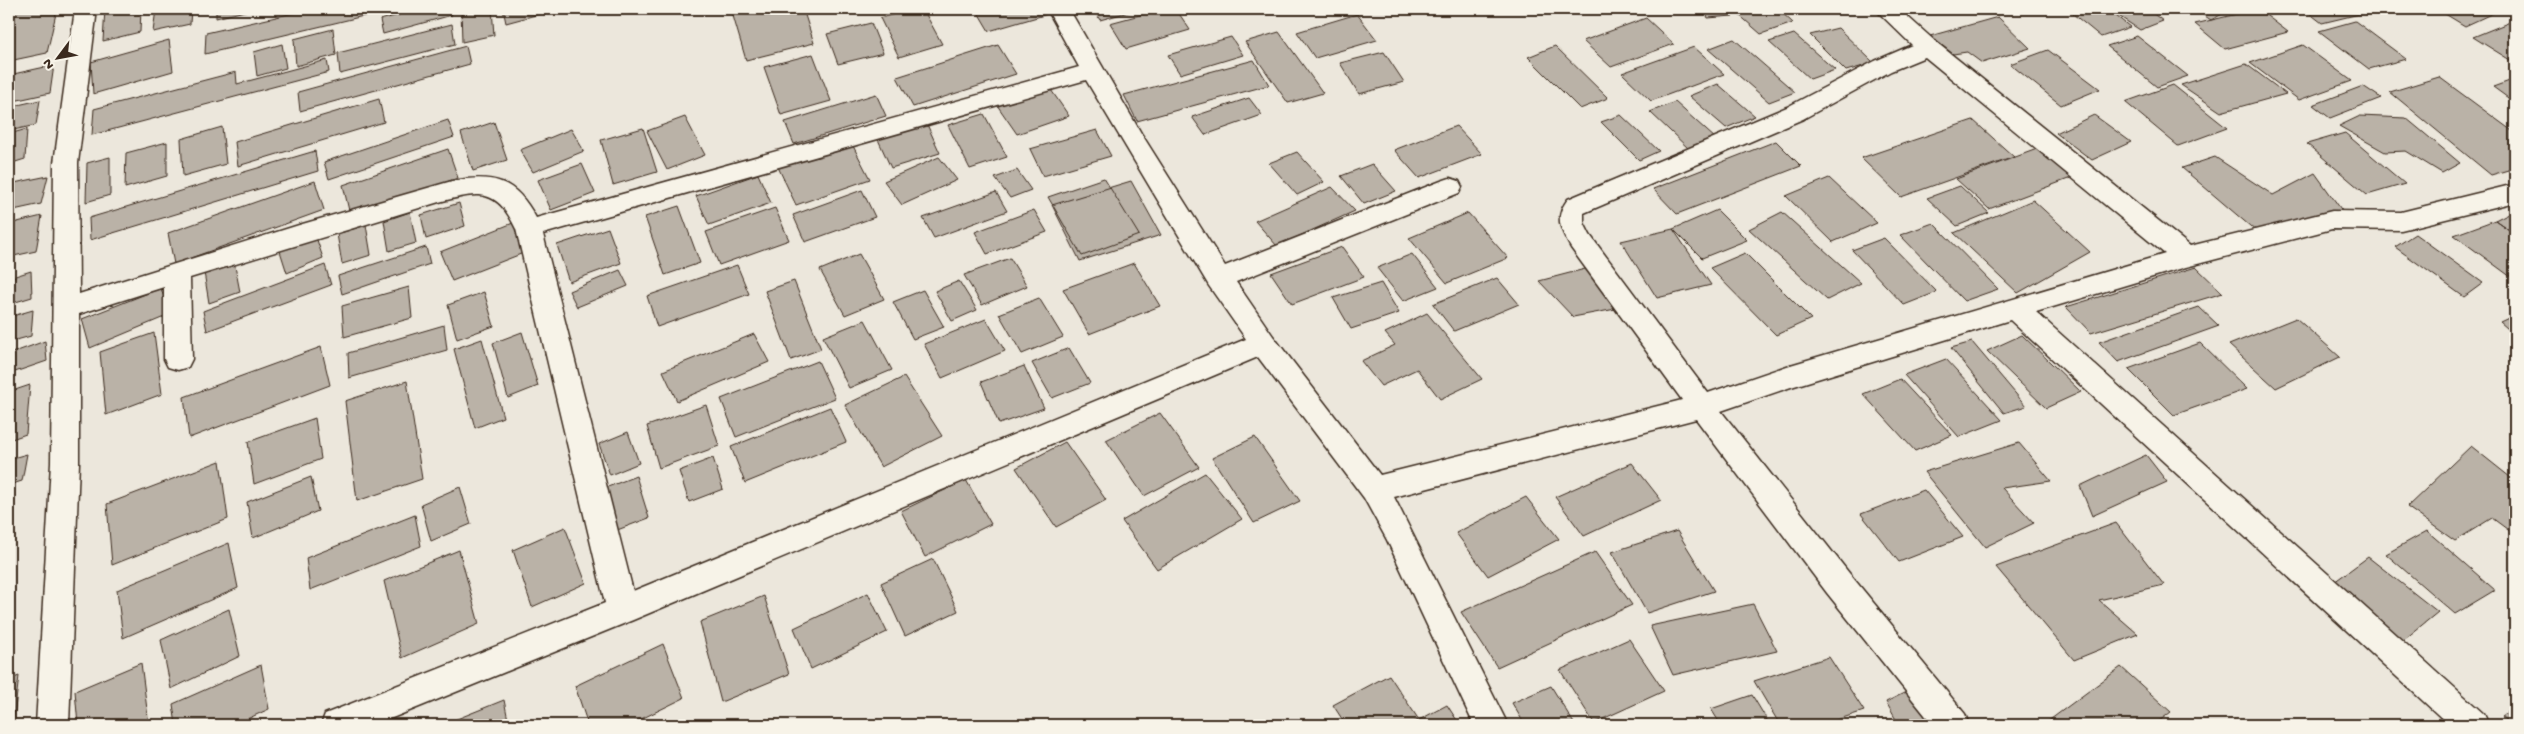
<svg xmlns="http://www.w3.org/2000/svg" width="2524" height="734" viewBox="0 0 2524 734" font-family="'Gochi Hand',sans-serif">
<style>
.building{fill:#bab2a7;stroke:#3b2a1e}
.lines{fill:none;stroke-linecap:round;stroke-linejoin:round}
.street-casing{stroke:#3b2a1e;stroke-width:3}
.street{fill:#f7f3e8;fill-rule:evenodd}
</style>
<rect width="100%" height="100%" fill="#ece7dc"/>
<filter id="ink" filterUnits="userSpaceOnUse"><feTurbulence type="fractalNoise" baseFrequency=".02" numOctaves="2"/><feDisplacementMap in="SourceGraphic" scale="10" xChannelSelector="R" yChannelSelector="G"/><feConvolveMatrix kernelMatrix="1 2 1 2 8 2 1 2 1" color-interpolation-filters="sRGB"/></filter>
<g filter="url(#ink)">
<path class="building" d="M9,9H57L47,53L9,61Z
M105,9H141L140,32L103,41Z
M156,9H191L190,24L153,32Z
M216,9H253L216,18Z
M311,9H393L205,54L206,33Z
M421,9H450L452,15L383,34L380,20Z
M461,9H492L494,35L462,42Z
M503,9H542L543,13L506,23Z
M731,9H803L814,43L746,60Z
M914,9H923L942,44L899,57L880,18Z
M976,9H1048L1051,13L989,31Z
M1093,9H1139L1100,20Z
M1162,9H1176L1190,30L1126,49L1110,23Z
M1704,9H1730L1733,16L1708,18Z
M1748,9H1778L1793,23L1761,34L1737,13Z
M2067,9H2107L2130,27L2101,37Z
M2108,9H2147L2163,21L2140,30Z
M2194,9H2232L2211,20Z
M2258,9L2288,32L2225,49L2195,24Z
M2304,9H2375L2376,10L2322,23Z
M2437,9H2502L2465,26Z
M1357,14L1377,40L1315,58L1297,32Z
M1998,17L2030,48L1982,63L1967,52L1953,54L1930,36Z
M1646,18L1674,44L1611,67L1583,41Z
M2515,20V58L2510,60L2473,37Z
M2355,21L2406,59L2369,69L2319,31Z
M871,23L883,53L838,64L827,34Z
M452,24L455,44L340,74L338,53Z
M1838,28L1874,63L1846,71L1810,35Z
M333,29L336,55L296,66L294,39Z
M1279,32L1323,93L1288,103L1245,42Z
M1794,34L1835,70L1810,79L1769,42Z
M2137,36L2188,76L2157,87L2107,46Z
M1231,37L1243,55L1180,74L1168,55Z
M1734,39L1795,92L1769,102L1708,49Z
M169,40L173,71L93,94L91,62Z
M282,44L286,68L257,76L254,52Z
M998,45L1016,74L913,107L897,77Z
M2303,45L2352,81L2299,100L2250,63Z
M466,46L470,64L300,111L298,92Z
M1555,46L1608,98L1580,109L1528,57Z
M1694,47L1724,74L1651,101L1622,73Z
M2048,50L2100,89L2061,105L2010,64Z
M1384,52L1404,82L1359,94L1340,63Z
M813,54L831,101L781,115L764,67Z
M327,60L329,72L92,135L94,109L236,72L237,84Z
M1254,60L1269,85L1137,121L1124,95Z
M2246,64L2286,94L2221,112L2181,85Z
M54,65L50,93L9,102V75Z
M2439,77L2515,133V168L2491,175L2390,92Z
M2515,79V103L2493,87Z
M1718,84L1755,116L1726,128L1689,96Z
M2173,85L2227,128L2178,146L2125,102Z
M2363,86L2381,98L2330,118L2313,105Z
M1049,87L1069,116L1017,134L997,105Z
M876,94L886,116L794,144L785,122Z
M1249,98L1262,115L1205,135L1192,117Z
M379,99L384,122L238,166L235,142Z
M40,100L36,125L9,131V107Z
M1675,102L1716,139L1690,150L1650,112Z
M984,114L1007,157L970,169L948,125Z
M1621,115L1659,151L1639,160L1601,122Z
M2094,115L2131,142L2092,160L2056,133Z
M2360,116L2406,118L2460,163L2442,173L2406,151L2385,152L2339,126Z
M685,117L705,155L667,170L647,131Z
M448,120L454,137L329,179L324,162Z
M925,120L940,153L891,168L876,135Z
M1973,120L2014,157L1901,197L1861,158Z
M494,122L507,160L473,171L461,133Z
M1456,126L1482,154L1419,178L1394,150Z
M222,127L226,164L183,176L181,139Z
M643,128L657,172L613,185L601,140Z
M27,129L25,159L9,164V134Z
M571,129L584,151L533,172L520,150Z
M1097,130L1111,156L1043,176L1030,149Z
M2345,133L2405,184L2367,195L2307,144Z
M1776,141L1801,166L1677,214L1653,189Z
M167,142V176L125,188L126,153Z
M851,142L870,179L796,205L778,167Z
M448,149L458,178L350,215L343,185Z
M2037,149L2071,178L1989,209L1956,179Z
M315,151L318,171L90,240L89,218Z
M1297,152L1324,182L1297,195L1269,163Z
M110,157V195L86,202L87,163Z
M939,157L957,180L902,205L884,181Z
M2215,157L2273,195L2315,173L2343,212L2257,232L2182,168Z
M582,164L595,193L551,210L538,180Z
M1372,164L1396,191L1364,204L1341,176Z
M1017,170L1031,190L1010,198L995,178Z
M758,174L771,203L709,225L696,196Z
M48,176L41,204L9,211V184Z
M1104,178L1139,235L1082,256L1048,197Z
M1829,178L1877,223L1833,242L1786,196Z
M315,181L324,210L174,264L168,233Z
M1131,181L1161,235L1080,261L1052,205Z
M1960,186L1989,213L1957,226L1927,198Z
M1332,187L1355,211L1277,246L1255,221Z
M862,190L875,217L805,242L793,215Z
M996,192L1007,211L934,238L923,218Z
M2033,200L2090,252L2018,293L1954,233Z
M459,203L465,226L426,239L421,215Z
M679,206L700,263L665,275L645,217Z
M775,208L789,240L719,265L706,232Z
M1034,210L1047,232L987,254L975,232Z
M1717,210L1747,240L1702,258L1673,229Z
M2515,210V234L2495,220Z
M410,212L416,243L389,251L384,221Z
M1782,212L1861,283L1827,300L1749,229Z
M1468,213L1508,258L1447,283L1409,238Z
M42,216L36,251L9,257V224Z
M2495,220L2515,234V280L2454,235Z
M513,223L526,252L452,281L440,252Z
M1933,223L1998,289L1964,301L1900,235Z
M366,225L371,255L342,264L337,234Z
M608,228L621,263L569,282L557,245Z
M1673,229L1711,285L1657,298L1621,241Z
M315,234L323,258L287,273L279,248Z
M2415,234L2483,283L2464,297L2395,247Z
M1884,238L1937,292L1904,305L1852,250Z
M426,247L430,264L342,294L338,276Z
M1342,247L1364,277L1292,304L1271,273Z
M1745,253L1811,319L1776,335L1710,268Z
M859,254L884,299L845,315L820,270Z
M1412,254L1438,287L1403,301L1377,268Z
M1010,258L1027,286L982,305L964,275Z
M234,261L240,292L209,303L204,272Z
M1134,263L1160,306L1089,334L1063,289Z
M325,265L331,285L207,331L203,311Z
M737,265L749,294L657,327L647,296Z
M2196,267L2223,293L2091,333L2066,307Z
M1585,269L1621,308L1573,317L1539,281Z
M620,270L628,286L577,307L569,291Z
M31,271L32,297L9,304V278Z
M1497,278L1519,304L1454,331L1433,304Z
M794,281L821,349L791,360L765,291Z
M959,281L977,310L952,321L935,291Z
M1381,283L1399,313L1351,329L1333,298Z
M409,287L412,318L344,337L342,306Z
M161,288L169,315L90,348L82,319Z
M923,290L944,327L913,339L893,302Z
M484,292L494,326L457,339L448,305Z
M1039,298L1063,337L1022,354L999,314Z
M2199,307L2219,326L2118,362L2099,342Z
M33,310L31,336L9,342V317Z
M1427,313L1482,379L1440,399L1417,369L1381,386L1361,361L1395,345L1385,333Z
M2515,315V335L2500,322Z
M2296,318L2340,357L2276,388L2229,345Z
M986,319L1005,351L942,378L924,344Z
M865,320L892,370L849,388L823,337Z
M444,325L447,350L349,378L348,353Z
M522,332L538,386L508,398L493,343Z
M154,333L162,394L106,415L100,352Z
M754,334L769,362L677,401L663,371Z
M2022,335L2081,392L2046,408L1987,351Z
M482,339L503,417L475,428L454,349Z
M45,341L47,361L9,374V354Z
M1972,342L2026,406L2004,413L1951,348Z
M2200,343L2247,389L2174,415L2128,369Z
M321,347L330,385L189,438L184,397Z
M1069,348L1090,383L1052,398L1032,363Z
M1946,359L2002,420L1959,437L1904,375Z
M818,361L835,398L736,437L721,399Z
M1024,366L1044,408L999,424L981,382Z
M904,377L942,436L881,467L845,405Z
M1900,379L1952,435L1915,451L1863,394Z
M407,381L422,479L357,501L345,401Z
M30,385L26,434L9,440V392Z
M706,405L719,446L659,468L647,426Z
M830,407L846,442L745,483L731,447Z
M1160,413L1199,467L1144,496L1106,440Z
M315,418L321,459L254,484L248,442Z
M628,432L639,463L610,475L599,444Z
M1255,437L1300,501L1254,523L1212,458Z
M1065,442L1106,500L1056,527L1016,468Z
M2019,443L2051,481L2002,488L2034,523L1985,547L1924,472Z
M2471,446L2515,481V535L2492,518L2455,541L2407,507Z
M27,454L22,481L9,485V459Z
M2146,455L2167,482L2092,516L2080,486Z
M713,458L723,489L689,502L679,471Z
M220,461L228,519L112,565L107,504Z
M1632,463L1661,500L1584,536L1555,497Z
M1205,473L1242,519L1157,569L1122,521Z
M636,476L649,518L612,532L600,490Z
M311,477L318,511L253,538L247,502Z
M966,480L991,524L925,557L901,511Z
M460,487L471,524L431,541L421,504Z
M1924,490L1963,537L1899,562L1861,514Z
M1526,497L1559,539L1488,576L1456,533Z
M415,515L421,546L310,590L306,558Z
M2116,523L2164,585L2099,600L2138,634L2074,660L1996,567Z
M565,527L586,583L532,607L513,550Z
M1677,531L1714,591L1647,613L1612,552Z
M2427,531L2495,590L2455,614L2386,554Z
M229,543L238,588L123,638L117,590Z
M459,550L479,624L402,658L384,581Z
M1595,552L1632,605L1497,667L1461,612Z
M2368,557L2438,612L2400,643L2330,585Z
M933,559L958,611L905,636L881,583Z
M868,593L887,632L811,669L794,628Z
M764,596L789,674L721,702L700,622Z
M1753,604L1777,651L1673,675L1650,626Z
M229,609L240,656L171,689L161,640Z
M1629,639L1664,691L1594,723L1560,670Z
M663,644L684,698L629,725H588L575,686Z
M1829,657L1864,711L1821,725H1780L1754,681Z
M141,663L149,725H78L75,691Z
M261,665L269,709L234,725H176L173,704Z
M2121,667L2171,712L2154,725H2043Z
M1389,675L1419,720L1409,725H1346L1333,705Z
M19,676L13,725H9V680Z
M1551,686L1575,725H1525L1512,703Z
M1908,691L1936,725H1899L1886,702Z
M1752,695L1770,725H1721L1711,709Z
M504,700L509,725H442Z
M1447,705L1460,725H1409L1419,720Z
M2515,707V725H2512L2502,716Z"/>
<g class="lines">
<defs>
<path id="street" d="M75,9H97L78,163L79,294L299,225L452,181C494,174 515,179 536,218L1079,67L1047,9H1069L1141,133L1225,266L1441,181L1450,178L1459,181L1462,187L1459,193L1236,282L1273,336L1380,475L1682,400L1571,248C1560,229 1554,217 1568,199L1787,107L1875,61L1912,45L1875,9H1899L1936,42L2190,246L2332,211L2401,212L2515,184V202L2401,230L2332,229L2186,267L2036,312L2484,714L2489,725H2449L2010,320L1791,387L1721,411L1849,573L1965,714L1969,725H1933L1827,593L1696,419L1394,497L1508,725H1474L1387,540L1364,498L1258,357L633,620L375,725H321L325,714L605,603L516,229C496,187 480,192 439,202L190,278L192,359L188,367L178,370L168,367L164,359V287L79,314V463L69,725H36L51,463L54,163ZM1925,57L2165,254L1787,366L1708,393L1590,235L1584,223V213L1803,119L1891,71ZM1086,80L1209,286L1246,339L633,591L543,234Z"/>
</defs>
<use href="#street" class="street-casing"/>
<use href="#street" class="street"/>
</g>
</g>
<rect width="2524" height="734" fill="none" stroke="#f7f3e8" stroke-width="30"/>
<rect x="15" y="15" width="2494" height="704" fill="none" stroke="#3b2a1e" stroke-width="2" filter="url(#ink)"/>
<g transform="translate(58 58) rotate(238)" stroke="#f7f3e8" stroke-width="4" paint-order="stroke">
<path d="M0-4L9 19L0 12L-9 19Z" fill="#3b2a1e"/>
<text y="-8" font-size="14" font-weight="bold" text-anchor="middle" fill="#3b2a1e">N</text>
</g>
</svg>
